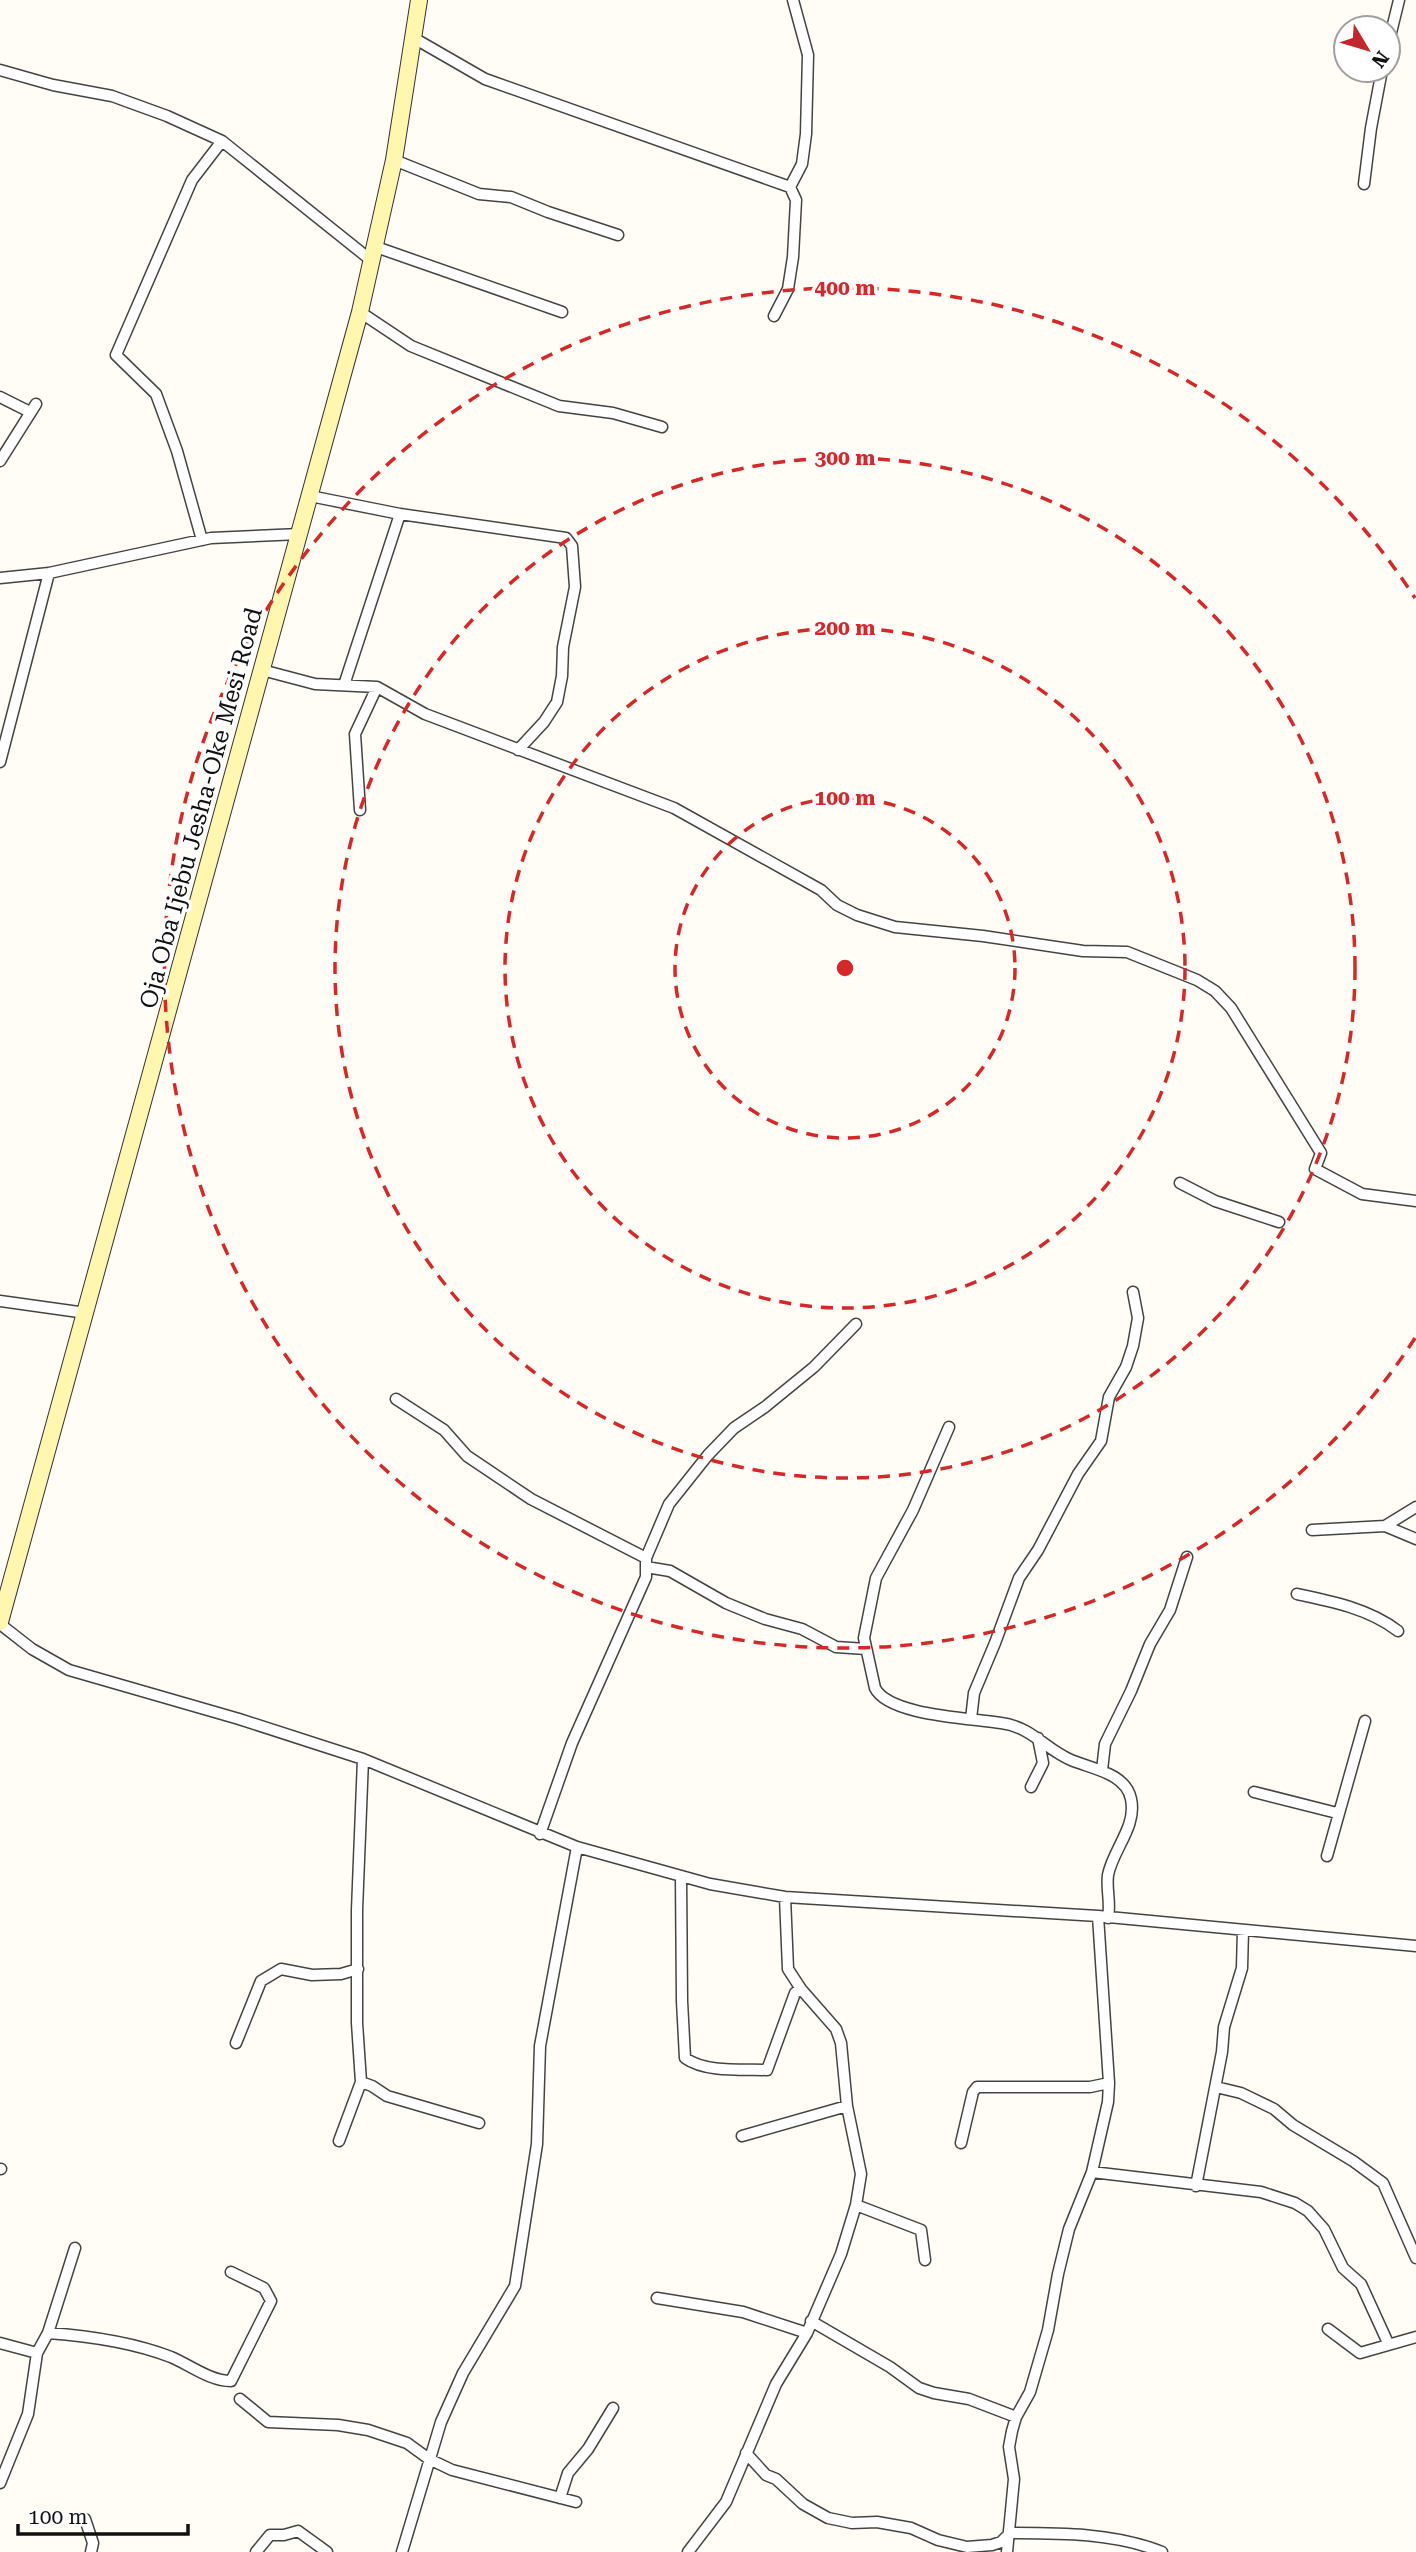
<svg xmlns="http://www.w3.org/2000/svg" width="1416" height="2552" viewBox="0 0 1416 2552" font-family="'Roboto Serif',serif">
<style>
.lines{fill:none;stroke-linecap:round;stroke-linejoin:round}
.minor-casing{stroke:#444;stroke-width:13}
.secondary-casing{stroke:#333;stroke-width:18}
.minor{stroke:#fff;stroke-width:10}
.secondary{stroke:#fff6b0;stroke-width:16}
.ring{fill:none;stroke:#d62828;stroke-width:3.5;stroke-dasharray:12 9}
.labels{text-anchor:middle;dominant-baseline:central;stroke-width:7;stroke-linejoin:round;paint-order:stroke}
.street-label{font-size:24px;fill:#111;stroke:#fff}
.centre{fill:#d62828;stroke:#fff;stroke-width:3.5}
.ring-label{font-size:21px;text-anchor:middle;font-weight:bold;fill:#d62828;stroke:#fff;stroke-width:7;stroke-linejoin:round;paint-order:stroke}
</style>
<rect width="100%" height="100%" fill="#fffdf5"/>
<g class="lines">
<defs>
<path id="minor" d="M412,37L485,79L790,187L796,200L793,257L788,289L774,316
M1388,45L1399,0
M0,70L53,85L112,96L167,116L222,141L372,261
M394,160L479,194L511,197L548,212L618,235
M1364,184L1371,128L1382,70
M790,187L802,164L806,134L808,55L793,0
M376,247L562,312
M360,312L411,346L559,406L613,413L662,427
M0,397L30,412
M0,461L36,404
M310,496L400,514L566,538L572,546L575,587L563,647L562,676L557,702L544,722L518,750
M202,540L177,451L156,394L116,355L192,180L222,141
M0,578L49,573
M262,670L315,684L377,687L425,714L674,808L821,890L837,905L857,915L895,927L983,936L1083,951L1127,952L1197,980L1215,991L1231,1008L1321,1153L1315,1169L1362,1194L1416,1201
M344,685L400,514
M0,762L49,573L211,538L300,534
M360,810L355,734L377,687
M1180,1183L1215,1201L1279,1222
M0,1301L86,1313
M396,1399L444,1430L467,1456L531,1499L646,1558V1577L572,1743L540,1834
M949,1427L913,1510L876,1578L864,1638L875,1688C889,1716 972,1718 1001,1723C1032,1727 1045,1749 1071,1760C1092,1769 1126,1773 1131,1799C1137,1827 1113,1849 1108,1875C1106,1889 1111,1903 1108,1918
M1385,1526L1416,1507
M1312,1530L1385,1526L1416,1539
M646,1558L669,1504L708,1455L734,1428L765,1407L814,1367L856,1324
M646,1567L670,1571L726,1603L765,1619L802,1629L836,1647L866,1649
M1297,1594C1331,1601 1370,1609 1398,1631
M0,1624L32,1649L69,1670L239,1719L363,1759L577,1847L710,1884L785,1897L1098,1916L1416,1946
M971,1719L974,1693L995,1643L1019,1578L1038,1550L1078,1474L1101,1441L1109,1397L1126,1367L1133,1346L1138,1318L1133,1292
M1102,1770L1105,1744L1131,1691L1150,1644L1170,1610L1187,1557
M1031,1787L1043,1763L1038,1738
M1254,1792L1337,1813
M1327,1856L1365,1721
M681,1877L682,2001L685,2058C706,2073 743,2069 767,2070L795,1993L801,1989
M236,2043L261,1981L281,1969L312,1975L341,1974L358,1969
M361,2082L372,2086L387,2096L479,2123
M1216,2087L1241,2093L1274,2109L1293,2125L1353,2161L1383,2183L1416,2258
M742,2136L847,2106
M339,2141L361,2082L357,2023V1910L363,1759
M961,2143L973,2092L977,2087H1090L1109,2083
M0,2169H1
M1092,2172L1261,2192L1295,2203L1308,2211L1324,2229L1343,2268L1361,2284L1388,2343
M1196,2186L1222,2052L1224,2027L1242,1968L1243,1930
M856,2205L921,2230L925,2260
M657,2298L743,2312L807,2333
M811,2321L890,2367L919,2388L934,2393L969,2399L1016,2417
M1328,2329L1360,2353L1416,2337
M48,2333C90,2336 132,2342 171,2357C190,2365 210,2381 231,2381L271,2301L264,2288L231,2272
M0,2343L37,2353L48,2333L75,2248
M240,2399L268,2422L338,2425L368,2430L407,2443L429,2459L452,2470L576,2502
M746,2453L766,2475L776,2479L803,2504L828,2518L852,2523L877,2522L911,2528L938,2540L967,2547L992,2545L1001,2542L1010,2533C1061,2533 1115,2533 1162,2552
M0,2483L28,2414L37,2353
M560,2498L568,2473L588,2449L613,2408
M85,2519L93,2543L91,2552
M256,2552L270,2535H284L298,2531L327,2552
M402,2552L441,2422L463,2373L515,2286L537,2144L540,2046L577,1847
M688,2552L726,2502L776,2384L807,2333L841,2254L856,2205L861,2174L847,2106L841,2043L836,2029L801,1989L788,1969L785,1897
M1007,2552L1014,2479L1009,2447L1012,2431L1016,2417L1030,2392L1048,2330L1058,2274L1069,2229L1092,2172L1108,2102L1109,2083L1098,1916"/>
<path id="secondary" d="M0,1622L360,312L394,160L419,0"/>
</defs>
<use href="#minor" class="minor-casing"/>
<use href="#secondary" class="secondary-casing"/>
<use href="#minor" class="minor"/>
<use href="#secondary" class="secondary"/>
</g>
<g class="ring">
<circle cx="845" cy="968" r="170"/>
<circle cx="845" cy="968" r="340"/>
<circle cx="845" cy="968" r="510"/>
<path d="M1415 1338A680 680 0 1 1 1415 598"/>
</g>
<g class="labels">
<g class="street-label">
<text transform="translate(201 808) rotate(-75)">Oja Oba Ijebu Jesha-Oke Mesi Road</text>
</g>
</g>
<circle cx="845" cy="968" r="10" class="centre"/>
<g class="ring-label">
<text x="845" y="295">400 m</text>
<text x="845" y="465">300 m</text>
<text x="845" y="635">200 m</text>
<text x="845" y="805">100 m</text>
</g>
<g transform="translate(1367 49) rotate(128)"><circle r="33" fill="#ffffff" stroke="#a0a0a0" stroke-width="2"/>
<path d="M0-5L12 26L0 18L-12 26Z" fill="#c4262e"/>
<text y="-10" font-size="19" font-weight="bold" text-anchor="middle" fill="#111111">N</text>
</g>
<path d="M18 2524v10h170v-10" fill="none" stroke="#111111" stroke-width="3.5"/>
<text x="28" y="2524" font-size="21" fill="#111111" stroke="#ffffff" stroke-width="5" paint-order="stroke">100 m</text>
</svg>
